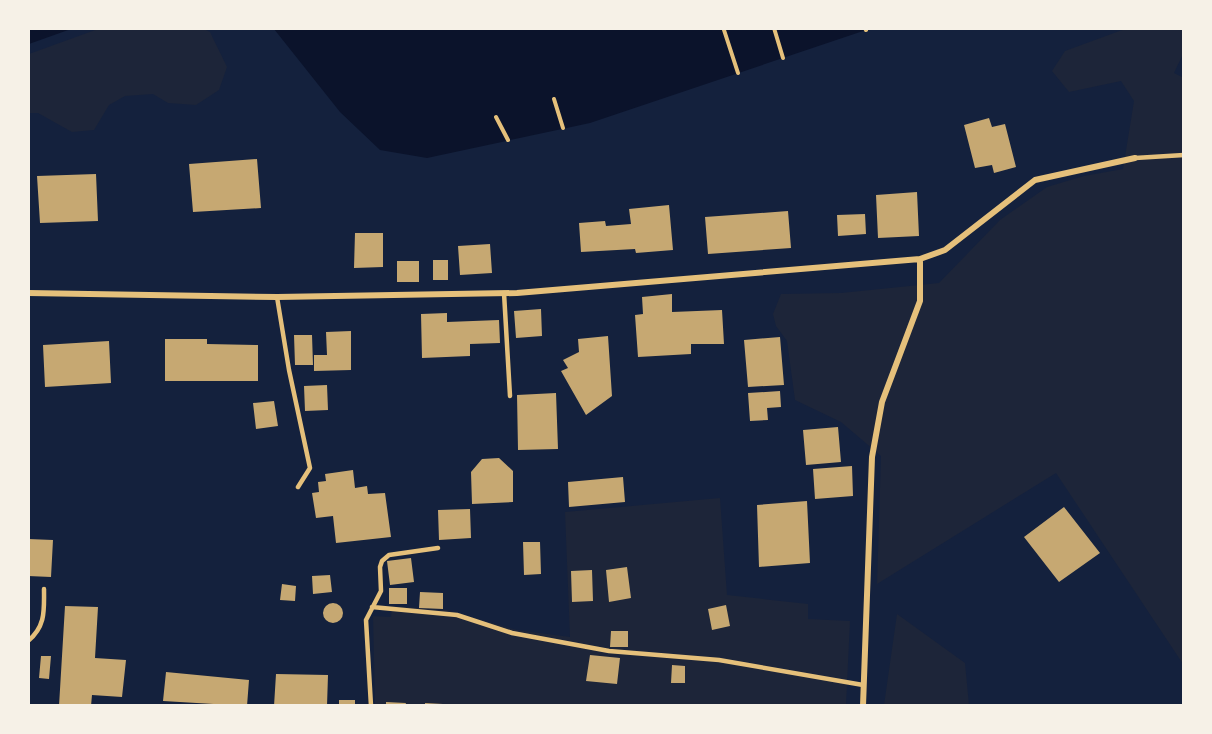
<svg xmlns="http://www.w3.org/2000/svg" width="1212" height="734" viewBox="0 0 1212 734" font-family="'Golos Text',sans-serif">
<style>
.green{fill:#1d2539}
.water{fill:#0b132b}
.building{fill:#c6a872}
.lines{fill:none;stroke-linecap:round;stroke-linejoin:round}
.path{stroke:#e5c07b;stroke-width:4}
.service{stroke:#e5c07b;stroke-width:4.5}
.minor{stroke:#e5c07b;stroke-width:6}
</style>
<rect width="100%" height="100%" fill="#14213d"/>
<path class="green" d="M98,29L202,28L210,32L227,67L219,90L196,105L168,103L153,94L125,96L109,105L94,130L72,132L38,113H29V54Z
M1125,29H1183V54L1174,73L1184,78L1183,664L1056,473L877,584L881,456L841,422L795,400L787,341L776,326L773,314L781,294L841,293L939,283L1000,220L1047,187L1084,176L1123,169L1134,101L1121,81L1069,92L1052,71L1065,51Z
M720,498L727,595L808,604V619L850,621L846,705H375L373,616L391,617L392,606L447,610L517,630L570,637L565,512Z
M897,614L965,663L969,705H884Z"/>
<path class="water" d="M29,28H71V29L29,44Z
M274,29H869L590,123L427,158L380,150L340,112Z"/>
<path class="building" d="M989,118L992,127L1005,124L1016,167L994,173L992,165L975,168L964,125Z
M257,159L261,208L193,212L189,164Z
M96,174L98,221L40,223L37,176Z
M917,192L919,236L878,238L876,195Z
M669,205L673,250L636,253L635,249L581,252L579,223L605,221L606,226L631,224L629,209Z
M788,211L791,248L708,254L705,217Z
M865,214L866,234L838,236L837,215Z
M355,233H383V267L354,268Z
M490,244L492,273L460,275L458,246Z
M433,260H448V280H433Z
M397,261H419V282H397Z
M672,294V312L722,310L724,344H691V354L638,357L635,315L643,314L642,297Z
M541,309L542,336L516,338L514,311Z
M447,313V322L499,320L500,343L470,344V356L422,358L421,314Z
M351,331V370L314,371V355H327L326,332Z
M294,335H312L313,365H295Z
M608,336L612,396L586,415L561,371L568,368L563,360L579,352L578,339Z
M780,337L784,385L748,387L744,340Z
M165,339H207V344L258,345V381H165Z
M109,341L111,383L45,387L43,345Z
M327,385L328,410L305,411L304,386Z
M780,391L781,407L767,408L768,420L750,421L748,393Z
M556,393L558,449L518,450L517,395Z
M274,401L278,426L256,429L253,403Z
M838,427L841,462L806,465L803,430Z
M499,458L513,471V502L472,504L471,472L482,459Z
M852,466L853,496L815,499L813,469Z
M353,470L355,488L367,486L368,494L385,493L391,537L336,543L333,516L316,518L312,493L319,492L318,482L326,481L325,474Z
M623,477L625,502L569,507L568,482Z
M807,501L810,563L759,567L757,505Z
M1064,507L1100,553L1059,582L1024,537Z
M470,509L471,538L439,540L438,510Z
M28,539L53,540L51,577L28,576Z
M523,542H540L541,574L524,575Z
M411,558L414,582L390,585L387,561Z
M627,567L631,598L609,602L606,570Z
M592,570L593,601L572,602L571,571Z
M330,575L332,592L313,594L312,576Z
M282,584L296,586L295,601L280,600Z
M389,588H407V604H389Z
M420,592L443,593V609L419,608Z
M323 613a10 10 0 1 1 20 0a10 10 0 1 1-20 0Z
M726,605L730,626L712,630L708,609Z
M65,606L98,607L95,658L126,660L122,697L92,695L91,706H59Z
M611,631H628V647H610Z
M590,655L620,658L617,684L586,681Z
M41,656H51L49,679L39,678Z
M672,665L685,666V683H671Z
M166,672L249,680L247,706L163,701Z
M276,674L328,675L327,706H274Z
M339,700H355V706H339Z
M386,702L406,703L405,706H386Z
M425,703L443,704V706H425Z"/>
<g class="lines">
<path class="path" d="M774,28L783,58
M865,28L866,30
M724,30L738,73
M554,99L563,128
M496,117L508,140"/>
<path class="service" d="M1135,158L1184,155
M504,293L510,396
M277,297L289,370L310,468L298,487
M372,607L457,615L512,633L609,651L719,660L863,685
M28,641C46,626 44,610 44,589
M371,706L366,620L381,591L380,567L382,561L389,555L438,548"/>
<path class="minor" d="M28,293L277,297L517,293L920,259L945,250L1035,180L1135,158
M863,706L872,457L882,402L920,301V259"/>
</g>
<rect width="1212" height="734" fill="none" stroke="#f6f1e7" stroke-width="60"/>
</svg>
